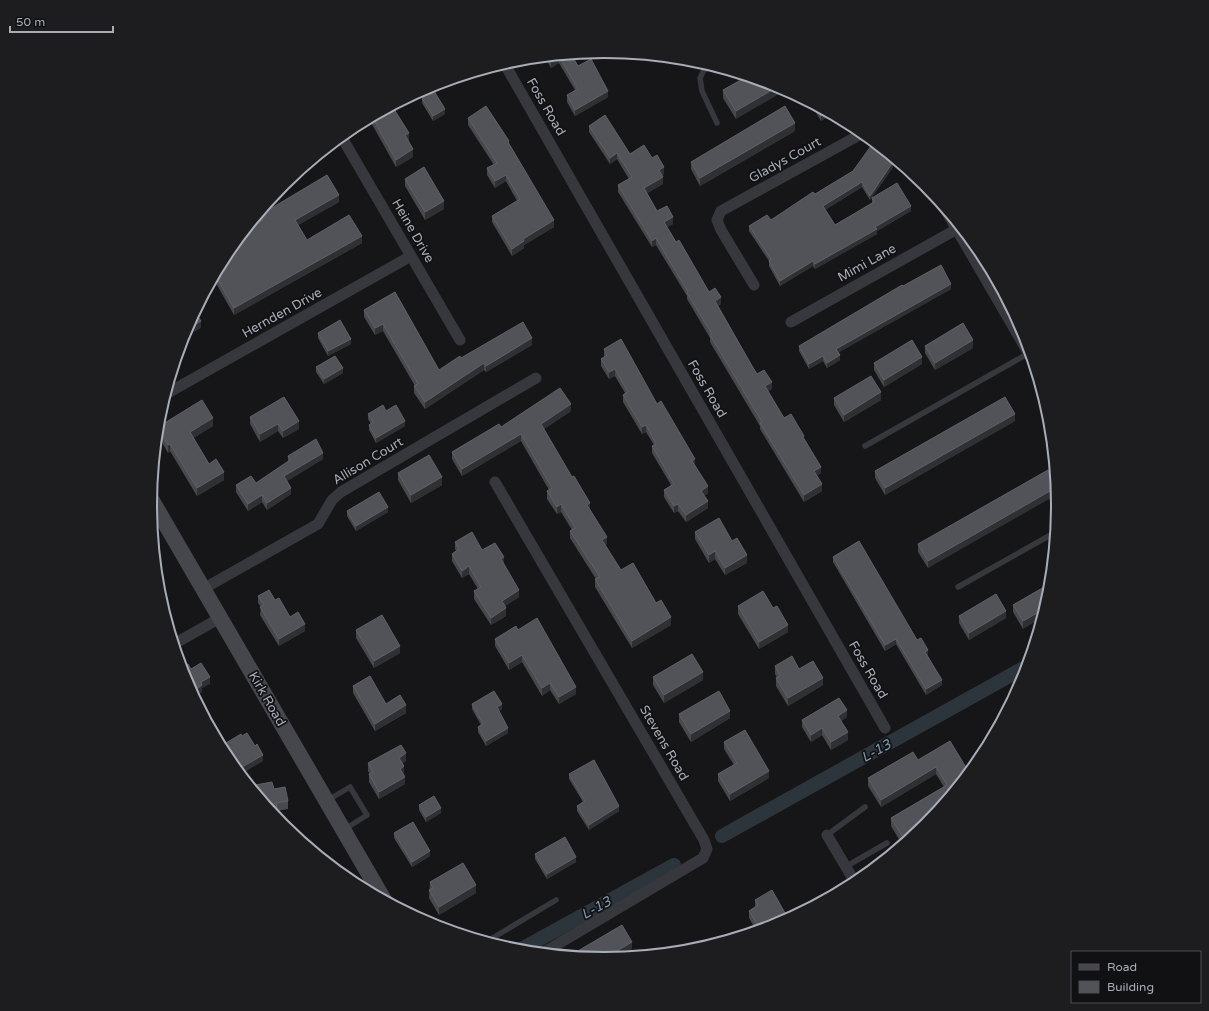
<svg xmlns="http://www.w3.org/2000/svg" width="1209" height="1011" viewBox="0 0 1209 1011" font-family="'Varela Round',sans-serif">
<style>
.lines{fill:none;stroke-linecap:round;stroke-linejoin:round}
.canal{stroke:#2c353c;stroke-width:14}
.lane{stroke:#37383d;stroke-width:5.5}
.street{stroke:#37383d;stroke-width:11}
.secondary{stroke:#45474d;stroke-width:16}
.wall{fill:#47494d}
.shaded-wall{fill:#2f3033}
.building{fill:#525359;stroke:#5f6168}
.labels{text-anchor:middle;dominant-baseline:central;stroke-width:3.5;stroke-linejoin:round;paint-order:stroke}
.street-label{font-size:13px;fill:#a8adb8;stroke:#111113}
.water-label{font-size:14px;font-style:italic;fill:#7f9bb3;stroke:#111113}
.rim{fill:none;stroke:#a8adb8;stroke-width:2}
</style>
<rect width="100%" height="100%" fill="#161618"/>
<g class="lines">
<path class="canal" d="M722,836L1029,665
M518,951L674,865"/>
<path class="lane" d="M715,66L704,70L700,78L702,91L717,123
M865,446L1029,353
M958,587L1056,532
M328,800L350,787L367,815L345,829
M827,835L865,807
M845,867L887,843
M486,942L556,900"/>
<path class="street" d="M504,63L885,728
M341,136L460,340
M942,204L1033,361
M754,285L721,230L717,220L721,211L863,133
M791,322L957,229
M166,394L411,256
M495,482L704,840L707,849L703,858L541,954
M203,589L318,524L332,500L341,492L536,378
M174,644L220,618
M827,835L856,884"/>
<path class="secondary" d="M151,499L384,900"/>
</g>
<path class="wall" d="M571,54L578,66L608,97L575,116L567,102V95L575,90L559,63L551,68L545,57Z
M748,76L736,119L723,98V90Z
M422,98L445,114L433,121L422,103Z
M812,103L832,114L821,121L812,106Z
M392,106L409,141H408L413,157L396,167L369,119Z
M468,118L509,144L554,227L524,245V248L512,256L492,222V216L517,201L506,181L495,188L487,175V168L494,165L468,125Z
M589,126L630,154L652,158L664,174L661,175L663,184L647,193L657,211L673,224L667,227L676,242L709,292L721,304L718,306L757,374L772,389L768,391L784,418L804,439L821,473L817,475L822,491L804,502L760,429V426L710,342V338L687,299V296L656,245L652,247L618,192V185L629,179L617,159L610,164L589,132Z
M795,131L700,186L691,169V162Z
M893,167L870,200L862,187L825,210L835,225L872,203V198L911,211L877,231V234L815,269L813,266L780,286L769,266V261L749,231V226L771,220L815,194Z
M405,179L444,209L425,220L405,186Z
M339,202L298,225L307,240L362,243L234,315L213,278L227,253L260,222V215Z
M903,286L951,289L839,352L840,360L827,368L823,361L809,369L799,351V346Z
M395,292L439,370L461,358L532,345L486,372L484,370L425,409L414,393V386H415L383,331L375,335L364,317V310Z
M318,333L351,344L328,356L318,338Z
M925,346L973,348L935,370L925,353Z
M604,349L657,404L695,466L708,493L704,496L708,508L686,522L678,511L674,513L664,497V490L671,485L652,453V446L654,445L646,432L642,434L623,402V395L625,393L615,376L609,379L601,366V359L604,357Z
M874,363L922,364L884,387L874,370Z
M316,367L343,373L324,384L316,372Z
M834,398L881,400L844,422L834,405Z
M386,411L405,426L376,443L369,430V425L371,424L368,419V414Z
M571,411L544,429L590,510L607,544L605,545L621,570L656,603L671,625L632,648L595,587V579H596L570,538V531L572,530L561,512L557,514L547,499V491L549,490L521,441L462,476L452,459V452L501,427Z
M250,417L299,429L283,438L278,431L260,442L250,424Z
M1015,421L885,495L875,478V471Z
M213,426L193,438L209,464L224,480L197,496L170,451L168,453L157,434L158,427Z
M288,456L323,459L287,481L291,494L267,510L262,502L248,511L236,492V485L256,483L288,462Z
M398,473L442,485L411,503L398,480Z
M1057,485L928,568L918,552V544Z
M347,511L388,512L356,531L347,516Z
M695,532L732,541L747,563L725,575L715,559L709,563L695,539Z
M455,542L482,550L504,564L519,597L505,606L506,616L491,625L474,599V591L478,589L469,574L462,578L452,561V554L456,551L455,549Z
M833,557L917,640L928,656L942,685L926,695L896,644L885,651L833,562Z
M1054,561L1052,576L1049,571V564Z
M1051,583L1023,629L1013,612V605Z
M258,596L275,600L290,617L305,631L279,646L260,615L261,607L258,603Z
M738,606L788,632L759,649L738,614Z
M959,616L1006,618L969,640L959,623Z
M356,630L400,653L374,668L356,638Z
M518,630L576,694L559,704L550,690L542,696L522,662L509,670L495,646V639Z
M775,666L823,685L788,706L776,686V678H777L775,674Z
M653,677L703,680L664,703L653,685Z
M353,686L386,704L406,713L375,731L353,693Z
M472,704L502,709L499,711L508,733L486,746L478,732V727L481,725L472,709Z
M679,714L730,718L691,742L679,722Z
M847,717L841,721L848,740L831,750L822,735L811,742L802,727V720Z
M724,742L769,778L730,801L718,781V774L734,765L724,749Z
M918,760L970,774L926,827L903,846L891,826V818L944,787L936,774L881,807L868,786V778Z
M406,761L402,763L404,774H403L405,784L379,799L369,782V774H370L368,771V763Z
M569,774L619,811L589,830L577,811V806L583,802L569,779Z
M250,786L288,801V809L277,811V815L274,816Z
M419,805L441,813L426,822L419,810Z
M394,833L430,856L412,867L394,838Z
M535,854L576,862L547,879L535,859Z
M430,882L476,893L439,915L429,898Z
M755,900L778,925L757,932L749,918V911L755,907Z"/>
<path class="shaded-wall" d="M559,56V63L551,68V61Z
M779,86L786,90L736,119V111Z
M608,91V97L575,116V110Z
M445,109V114L433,121V116Z
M828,112L832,114L821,121V116Z
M795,123V131L700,186V178Z
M409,133V141L405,143V135Z
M413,149V157L396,167V160Z
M617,153V159L610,164V158Z
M893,162V167L870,200V196Z
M664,167V174L659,177V170Z
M506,175V181L495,188V181Z
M663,177V184L644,195V188Z
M862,182V187L823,211V206Z
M339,195V202L295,227V220Z
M444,201V209L425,220V212Z
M911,206V211L877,231V234L815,269V264L875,227Z
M673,217V224L664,229V222Z
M554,220V227L524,245V248L512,256V249L523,239Z
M362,236V243L234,315V308Z
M656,238V245L652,247V241Z
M813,261V266L780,286V281Z
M951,284V289L836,354V349Z
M721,297V304L715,307V301Z
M201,321V328L183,338L186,330Z
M383,324V331L375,335V328Z
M532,338V345L486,372V366Z
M351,339V344L328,356V351Z
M973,340V348L935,370V363Z
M840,355V360L827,368V363Z
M823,356V361L809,369V364Z
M922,357V364L884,387V380Z
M484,363V370L425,409V402Z
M343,368V373L324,384V379Z
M615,369V376L609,379V372Z
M772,382V389L765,392V386Z
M881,392V400L844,422V415Z
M571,404V411L541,431V424Z
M1015,414V421L885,495V488Z
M213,418V426L190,440V432Z
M299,421V429L283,438V431Z
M405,421V426L376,443V438Z
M278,424V431L260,442V434Z
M646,425V432L642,434V427Z
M521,434V441L462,476V469Z
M170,444V451L168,453V445Z
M323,453V459L284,483V476Z
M695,459V466L692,461Z
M821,467V473L814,477V471Z
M224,472V480L197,496V488Z
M442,477V485L411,503V495Z
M822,484V491L804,502V495Z
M708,486V493L701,498V491Z
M1057,487L1058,494L928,568V561Z
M291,488V494L267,510V503Z
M262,495V502L248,511V504Z
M708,501V508L686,522V515Z
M590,503V510L587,505Z
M561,504V512L557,514V507Z
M678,504V511L674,513V506Z
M388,507V512L356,531V526Z
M607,537V544L602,547V540Z
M715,551V559L709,563V555Z
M747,555V563L725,575V568Z
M504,557V565L501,559Z
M469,566V574L462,578V571Z
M519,590V597L502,608V601Z
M506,608V616L491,625V618Z
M1046,608L1043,617L1023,629V621Z
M1006,611V618L969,640V633Z
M671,617V625L632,648V641Z
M305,624V631L279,646V639Z
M788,625V632L759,649V642Z
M896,639V644L885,651V645Z
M400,646V653L374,668V661Z
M928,650V656L925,658V652Z
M522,655V662L509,670V663Z
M703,672V680L664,703V695Z
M210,677V684L202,688V692L194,697V691L201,682Z
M823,678V685L788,706V698Z
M942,680V685L926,695V689Z
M550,683V690L542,696V688Z
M576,687V694L559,704V697Z
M502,704V709L497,712V707Z
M406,705V713L375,731V724Z
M847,710V717L838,723V716Z
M730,711V718L691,742V734Z
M508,728V733L486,746V741Z
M822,728V735L811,742V735Z
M848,732V740L831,750V742Z
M406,753V761L399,765V758Z
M263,755V761L240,775L237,770Z
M404,766V774L400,776V769Z
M936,767V774L881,807V800Z
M769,771V778L730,801V794Z
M405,777V784L379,799V792Z
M619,806V811L589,830V825Z
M441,808V813L426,822V817Z
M927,826L926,827L904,845V839Z
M430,851V856L412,867V862Z
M576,857V862L547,879V874Z
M476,885V893L439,915V907Z
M632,942V949L616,959L602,960Z"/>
<path class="building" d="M571,54L578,66L591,59L608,91L575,110L567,95L578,89L559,56L551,61L548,57Z
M748,76L779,86L736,111L723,90Z
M434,91L445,109L433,116L422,98Z
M814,105L828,112L821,116Z
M392,106L409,133L405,135L413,149L396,160L372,117Z
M486,106L509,141L508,142L554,220L523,239L524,241L512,249L492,216L520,199L506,175L495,181L487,168L497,163L468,118Z
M785,106L795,123L700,178L691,162Z
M605,115L630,154L644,145L652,158L657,155L664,167L659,170L663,177L644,188L657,211L667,206L673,217L664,222L676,242L679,240L709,292L715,288L721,297L715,301L752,366L757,374L764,370L772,382L765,386L784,418L791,414L804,436L803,437L821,467L814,471L822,484L804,495L760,423L762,422L710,335L712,334L687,293L688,292L656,238L652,241L618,185L632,177L617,153L610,158L589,126Z
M871,146L893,162L870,196L862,182L823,206L835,225L874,202L872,198L897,183L911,206L875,227L877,229L815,264L813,261L780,281L769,261L771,259L749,226L767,215L771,220L813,192L815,194L853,171Z
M424,167L444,201L425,212L405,179Z
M327,175L339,195L295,220L307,240L349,215L362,236L234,308L215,275L227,253L245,230L263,220L260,215Z
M941,265L951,284L836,349L840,355L827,363L823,356L809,364L799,346L902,285L903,286Z
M395,292L439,370L460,356L461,358L523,322L532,338L486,366L484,363L425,402L414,386L418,384L383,324L375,328L364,310Z
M195,312L201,321L186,330Z
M340,320L351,339L328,351L318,333Z
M963,323L973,340L935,363L925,346Z
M621,339L657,404L661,401L695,459L692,461L708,486L701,491L708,501L686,515L678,504L674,506L664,490L674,484L652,446L656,444L646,425L642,427L623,395L628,392L615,369L609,372L601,359L607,355L604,349Z
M912,340L922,357L884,380L874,363Z
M335,356L343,368L324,379L316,367Z
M871,376L881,392L844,415L834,398Z
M560,388L571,404L541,424L572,477L574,476L590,503L587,505L607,537L602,540L621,570L633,563L656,603L661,600L671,617L632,641L595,579L600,577L570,531L575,528L561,504L557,507L547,491L552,488L521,434L462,469L452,452L499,424L501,427Z
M284,397L299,421L283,431L278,424L260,434L250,417Z
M1005,397L1015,414L885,488L875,471Z
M202,400L213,418L190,432L209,464L216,459L224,472L197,488L170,444L168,445L158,428V427Z
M383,405L386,411L396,405L405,421L376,438L369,425L373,422L368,414Z
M316,439L323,453L284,476L291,488L267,503L262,495L248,504L236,485L251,476L256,483L290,460L288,456Z
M429,455L442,477L411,495L398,473Z
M1048,470L1057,485V487L928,561L918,544Z
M379,492L388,507L356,526L347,511Z
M719,518L732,541L737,538L747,555L725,568L715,551L709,555L695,532Z
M472,532L482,550L495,543L504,557L501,559L519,590L502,601L506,608L491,618L474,591L481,587L469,566L462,571L452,554L459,549L455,542Z
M859,541L917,640L921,638L928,650L925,652L942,680L926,689L896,639L885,645L833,557Z
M1054,561L1053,570L1049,564Z
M1051,583L1050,594L1046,608L1023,621L1013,605Z
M269,590L275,600L279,598L290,617L298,612L305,624L279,639L260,607L264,605L258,596Z
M763,591L773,608L777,606L788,625L759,642L738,606Z
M996,594L1006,611L969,633L959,616Z
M382,615L400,646L374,661L356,630Z
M537,618L576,687L559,697L550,683L542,688L522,655L509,663L495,639L516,626L518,630Z
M692,654L703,672L664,695L653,677Z
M792,656L799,669L813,661L823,678L788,698L776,678L780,676L775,666Z
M201,663L210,677L201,682L202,685L194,691L226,743L241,734L242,736L247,733L255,746L257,744L263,755L237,770L230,762L227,757H226L185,679L181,668L188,664L191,669Z
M370,676L386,704L400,695L406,705L375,724L353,686Z
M494,691L502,704L497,707L508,728L486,741L478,727L483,724L472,704Z
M719,691L730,711L691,734L679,714Z
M839,698L847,710L838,716L848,732L831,742L822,728L811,735L802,720Z
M745,730L769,771L730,794L718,774L737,763L724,742Z
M950,741L970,774L927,826L904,839L891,818L947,785L936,767L881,800L868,778L913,752L918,760Z
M401,745L406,753L399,758L404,766L400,769L405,777L379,792L369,774L373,772L368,763Z
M594,760L619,806L589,825L577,806L585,801L569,774Z
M272,782L274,789L285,787L288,801L276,803L277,808L269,809L250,786Z
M434,796L441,808L426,817L419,805Z
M413,822L430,851L412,862L394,833Z
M565,837L576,857L547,874L535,854Z
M463,863L476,885L439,907L429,890L433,888L430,882Z
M772,890L789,920L778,925L761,931L749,911L758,905L755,900Z
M622,925L632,942L602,960L560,956L568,950L571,955Z"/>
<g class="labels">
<g class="street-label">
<text transform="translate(546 107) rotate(60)">Foss Road</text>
<text transform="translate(785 160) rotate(-29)">Gladys Court</text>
<text transform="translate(413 231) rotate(60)">Heine Drive</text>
<text transform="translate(867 263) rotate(-29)">Mimi Lane</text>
<text transform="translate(282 313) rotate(-29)">Hernden Drive</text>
<text transform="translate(707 389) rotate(60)">Foss Road</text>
<text transform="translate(368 461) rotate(-31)">Allison Court</text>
<text transform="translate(868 670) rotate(60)">Foss Road</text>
<text transform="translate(267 699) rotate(60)">Kirk Road</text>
<text transform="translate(664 743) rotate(60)">Stevens Road</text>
</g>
<g class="water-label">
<text transform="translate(876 751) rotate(-29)">L-13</text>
<text transform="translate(596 908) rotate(-29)">L-13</text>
</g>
</g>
<path d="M0 0H1209V1011H0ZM157 505a447 447 0 1 1 894 0a447 447 0 1 1-894 0Z" fill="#1d1d20" fill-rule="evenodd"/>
<path class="rim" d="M157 505a447 447 0 1 1 894 0a447 447 0 1 1-894 0Z"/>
<rect x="1071" y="951" width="130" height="52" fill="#111113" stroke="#4d4f55"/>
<rect x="1079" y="964" width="20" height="6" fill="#45474d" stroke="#4d4f55"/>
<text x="1107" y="971" font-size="12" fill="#a8adb8">Road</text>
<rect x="1079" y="981" width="20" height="12" fill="#525359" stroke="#4d4f55"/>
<text x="1107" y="991" font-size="12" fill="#a8adb8">Building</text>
<path d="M10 26v6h103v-6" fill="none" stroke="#a8adb8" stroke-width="2"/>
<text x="16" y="26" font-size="12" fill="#a8adb8" stroke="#111113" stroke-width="3" paint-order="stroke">50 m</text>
</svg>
